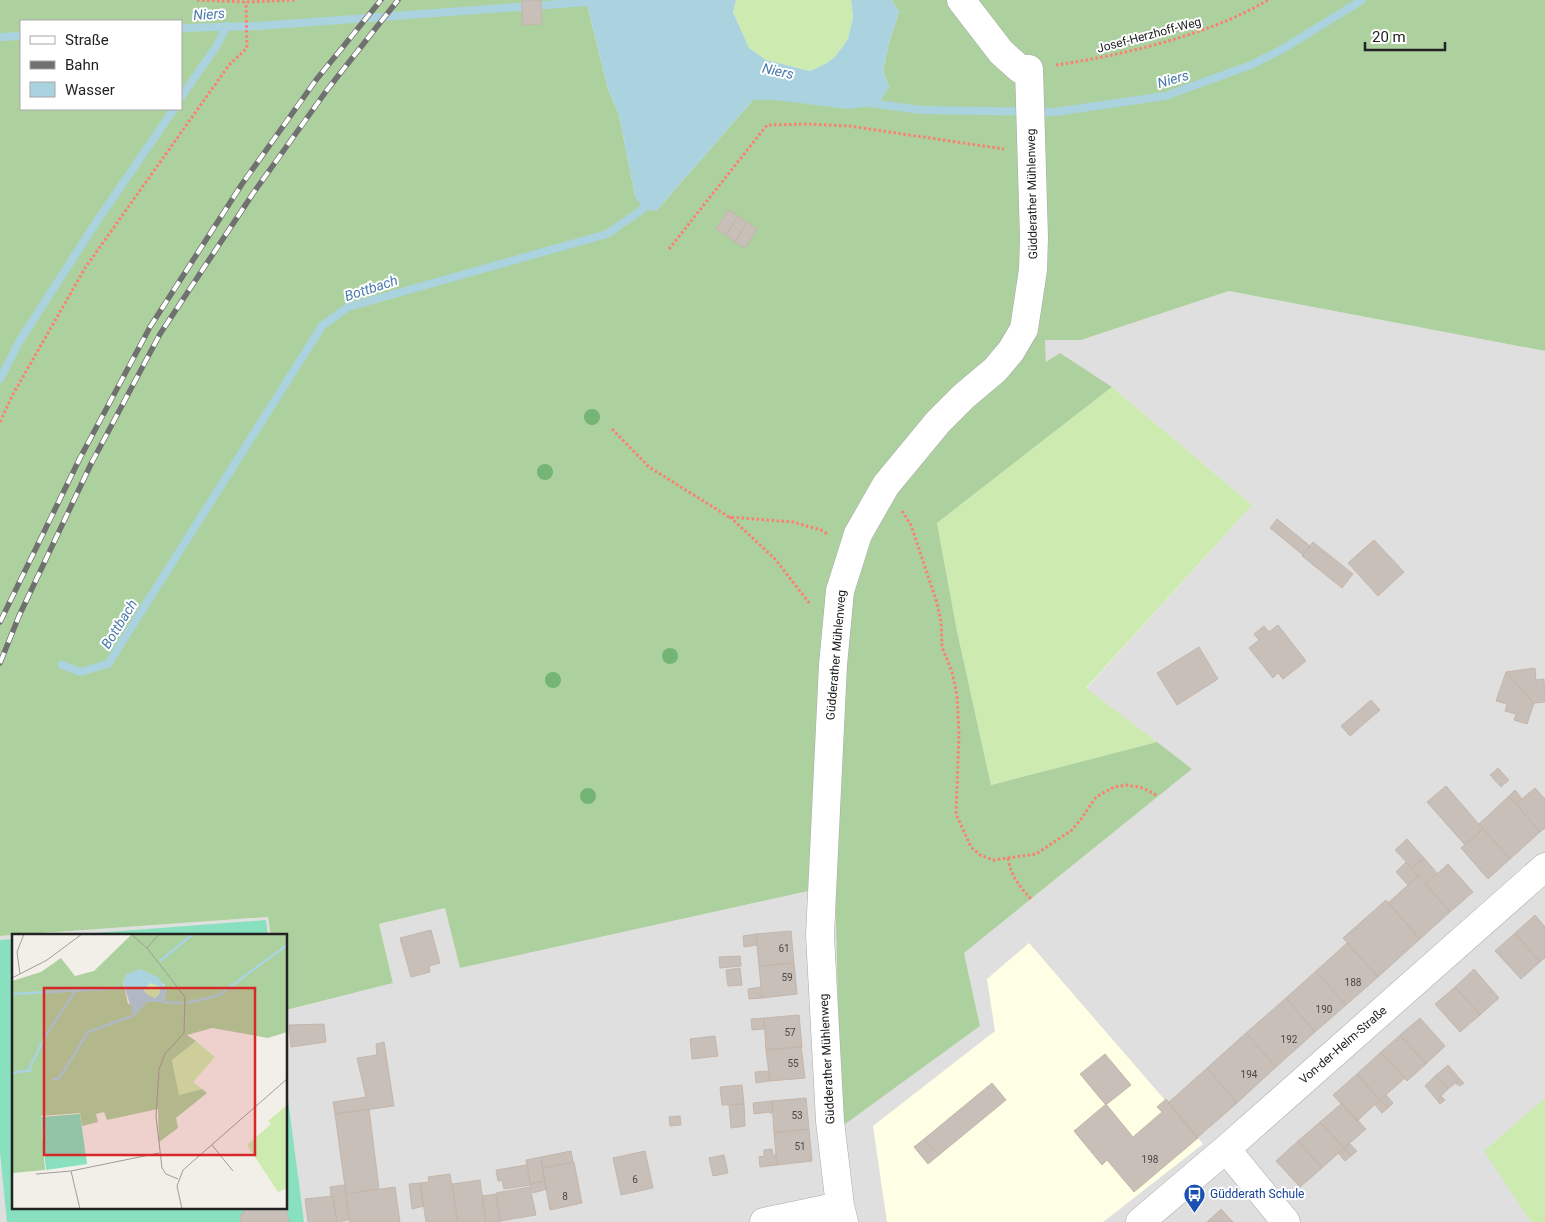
<svg xmlns="http://www.w3.org/2000/svg" width="1545" height="1222" viewBox="0 0 1545 1222" font-family="Roboto,sans-serif">
<style>
.residential{fill:#e0dfdf}
.education{fill:#ffffe5}
.grass{fill:#cdebb0}
.forest{fill:#add19e;fill-rule:evenodd}
.pitch{fill:#88e0be}
.water{fill:#aad3df}
.lines{fill:none;stroke-linecap:round;stroke-linejoin:round}
.stream{stroke:#aad3df;stroke-width:8}
.building{fill:#c7bfb8;stroke:#c4b6ab}
.minor-casing{stroke:#a9a9a9;stroke-width:29}
.path{stroke:#fa8072;stroke-width:3;stroke-dasharray:2.5 2.5;stroke-linecap:butt}
.minor{stroke:#fff;stroke-width:28}
.rail-casing{stroke:#707070;stroke-width:5.5}
.rail{stroke:#fff;stroke-width:4;stroke-dasharray:11;stroke-linecap:butt}
.tree{fill:#74b475}
.labels{text-anchor:middle;dominant-baseline:central;stroke-width:4;stroke-linejoin:round;paint-order:stroke}
.number-label{font-size:10px;fill:#4b4948}
.street-label{font-size:12px;fill:#222;stroke:#fff}
.transit-label{font-size:12px;fill:#164399;stroke:#fff;text-anchor:start}
.water-label{font-size:14px;font-style:italic;fill:#4a7aab;stroke:#fff}
.inset-river{fill:none;stroke:#aad3df;stroke-width:2.5}
.inset-road{fill:none;stroke:#9f9d99;stroke-width:1}
.view{fill:#d62828;fill-opacity:0.15;stroke:#d62828;stroke-width:2.5}
.inset-edge{fill:none;stroke:#222;stroke-width:2.5}
</style>
<rect width="100%" height="100%" fill="#f2efe9"/>
<path class="residential" d="M1229,291L1545,351V1222H0V936L268,917L271,936H14V1208H286V1010L393,983L379,924L446,908L460,968L835,885L841,1126L980,1026L964,953L1192,769L1086,689L1252,505L1112,387L1046,362L1045,340H1081Z"/>
<path class="education" d="M1029,943L1203,1144L1103,1222H887L873,1126L995,1031L987,979Z"/>
<path class="grass" d="M736,0H851L853,17L848,39L835,57L825,64L810,71L766,60L749,48L733,12Z
M1112,387L1252,505L1086,688L1157,742L991,785L957,631L937,523Z
M1545,1098V1222H1531L1484,1151Z"/>
<path class="forest" d="M0,0H586L608,89L619,115L635,196L656,211L753,100H775L889,87L883,71L888,46L899,12L892,0H1545V351L1229,291L1081,340H1045L1046,362L1060,353L1112,387L937,523L957,631L991,785L1157,742L1192,769L964,953L980,1026L841,1127L835,885L460,968L445,908L379,924L393,983L286,1010V936H271L268,917L0,936ZM21,21H181V109H21Z"/>
<path class="pitch" d="M266,920L268,936H54Z
M14,939V1208H286V1084L304,1222H7L0,1153V940Z"/>
<path class="water" d="M586,0H736L733,12L749,48L766,60L810,71L825,64L835,57L848,39L853,17L851,0H892L899,12L888,46L883,71L889,87L878,105L848,109L775,100H753L656,211L643,209L635,196L619,115L608,89Z"/>
<g class="lines">
<path class="stream" d="M181,28L258,26L586,2L595,6
M0,37L21,36
M181,97L216,47L227,26
M870,103L921,110L1055,112L1165,96L1251,65L1281,50L1362,0
M0,379L19,342L97,221L174,109
M62,665L80,672L108,664L322,326L348,307L607,234L643,209L648,202"/>
</g>
<path class="building" d="M522,0H541L542,24L522,25Z
M728,210L738,216L726,235L716,229Z
M738,216L747,222L735,242L726,235Z
M747,222L757,229L745,248L735,242Z
M1277,519L1310,546L1303,555L1270,528Z
M1374,540L1404,572L1378,596L1348,563Z
M1313,542L1353,574L1342,588L1302,556Z
M1278,625L1306,661L1283,679L1278,673L1273,678L1249,648L1259,640L1254,634L1264,626L1269,632Z
M1199,647L1218,679L1177,705L1157,673Z
M1535,668L1536,680L1544,679L1545,702L1534,703L1506,672Z
M1506,672L1534,703L1527,724L1514,720L1516,714L1505,711L1507,704L1496,701Z
M1371,700L1380,710L1350,736L1341,726Z
M1498,768L1509,780L1501,787L1490,775Z
M1446,786L1483,829L1465,845L1427,802Z
M1535,788L1545,799V828L1540,832L1516,804Z
M1515,790L1522,799L1516,804L1509,796Z
M1509,796L1540,832L1510,859L1479,824Z
M1483,829L1510,859L1488,879L1461,848Z
M1407,839L1424,858L1412,868L1395,850Z
M1424,858L1437,873L1426,884L1412,868Z
M1406,862L1418,876L1408,885L1396,872Z
M1448,864L1473,892L1450,912L1426,884Z
M1418,876L1450,912L1420,939L1388,903Z
M1386,900L1420,939L1378,977L1343,938Z
M1535,915L1545,927V958L1540,962L1515,933Z
M431,930L440,963L429,966L430,972L411,977L400,938Z
M791,931L794,963L759,966L756,934Z
M1515,933L1540,962L1521,979L1495,951Z
M756,934L757,945L744,947L743,936Z
M1347,943L1378,977L1346,1005L1316,971Z
M740,956L741,966L720,968L719,957Z
M794,963L797,994L762,998L759,966Z
M740,968L742,985L728,986L726,970Z
M1474,969L1499,998L1480,1015L1455,987Z
M1316,971L1346,1005L1315,1032L1286,998Z
M761,987L762,998L749,999L748,989Z
M1455,987L1480,1015L1460,1032L1435,1004Z
M1286,998L1315,1032L1276,1067L1246,1033Z
M799,1015L802,1047L766,1050L764,1018Z
M764,1018V1029L752,1030L751,1019Z
M1420,1018L1445,1046L1426,1064L1400,1035Z
M324,1024L326,1042L291,1047L289,1025Z
M1246,1033L1276,1067L1237,1103L1207,1068Z
M1400,1035L1426,1064L1407,1081L1381,1052Z
M715,1036L718,1056L692,1059L690,1039Z
M384,1042L394,1106L335,1114L333,1102L366,1097L357,1058L377,1055L376,1044Z
M801,1046L805,1078L770,1081L766,1050Z
M1381,1052L1405,1078L1380,1100L1357,1074Z
M1105,1054L1131,1085L1107,1104H1105L1080,1074Z
M1448,1065L1460,1079L1448,1089L1436,1075Z
M1207,1068L1237,1103L1197,1138L1168,1103Z
M769,1071L770,1081L756,1083L755,1072Z
M1357,1074L1380,1100L1357,1121L1333,1095Z
M1436,1075L1448,1089L1437,1100L1425,1086Z
M1460,1079L1464,1083L1460,1086L1455,1083Z
M992,1083L1006,1100L939,1155L924,1139Z
M742,1085L744,1104L722,1105L720,1087Z
M1386,1095L1393,1103L1388,1108L1380,1100Z
M1441,1096L1445,1100L1440,1104L1437,1100Z
M806,1098L809,1129L774,1133L772,1101Z
M1166,1099L1198,1138L1134,1192L1107,1160L1102,1165L1074,1131L1106,1104L1133,1137L1162,1112L1157,1107Z
M1380,1100L1388,1108L1382,1113L1375,1105Z
M772,1101L773,1112H771V1114L769,1112L754,1114L753,1103Z
M1342,1103L1366,1129L1344,1148L1320,1122Z
M744,1104L745,1126L731,1128L729,1105Z
M369,1109L379,1189L346,1194L335,1114Z
M680,1116L681,1125L670,1126L669,1117Z
M1320,1122L1344,1148L1322,1168L1298,1141Z
M809,1129L812,1161L777,1165L774,1133Z
M924,1139L939,1155L928,1164L914,1147Z
M1298,1141L1322,1168L1300,1187L1276,1161Z
M1349,1143L1357,1151L1351,1156L1344,1148Z
M1344,1148L1351,1156L1345,1161L1338,1153Z
M772,1149L773,1155H776L777,1165L760,1167L759,1157L764,1156V1150Z
M571,1151L573,1162L543,1168L541,1157Z
M645,1151L653,1188L621,1195L613,1158Z
M724,1155L728,1173L713,1176L709,1158Z
M541,1157L545,1181L530,1184L526,1160Z
M574,1162L582,1203L550,1210L542,1168Z
M527,1165L531,1185L504,1189L502,1180L498,1181L496,1170Z
M450,1174L458,1222H426L420,1183L429,1182L428,1177Z
M480,1180L486,1222H458L452,1184Z
M545,1181L547,1189L533,1193L530,1184Z
M420,1183L424,1206L412,1209L409,1184Z
M344,1185L349,1220L337,1222L333,1196H331L330,1187Z
M395,1187L400,1222H350L346,1194Z
M530,1187L536,1215L500,1221L496,1193Z
M496,1194L500,1222H486L482,1196Z
M333,1196L337,1222H308L305,1199Z
M242,1208H286L289,1222H241L240,1215L244,1214Z
M1221,1209L1233,1222H1207Z"/>
<g class="lines">
<defs>
<path id="minor" d="M1226,1149L1286,1222
M764,1222L840,1206
M844,1222L840,1206L830,1121L820,935L833,665L840,591L858,534L886,485L938,422L964,396L995,370L1011,351L1024,329L1033,270L1034,238L1029,69H1020L1001,52L961,0
M1140,1222L1226,1149L1545,867"/>
</defs>
<use href="#minor" class="minor-casing"/>
<path class="path" d="M197,0L246,2L296,0
M1056,65C1124,55 1209,35 1268,0
M669,249L767,125L807,124L849,126L1004,149
M0,422L12,396L85,268L229,65L247,48L246,2
M612,429L649,467L729,517L793,522L821,530L829,535
M902,511L911,525L937,603L941,621L942,647L952,672L957,695L959,734L956,814L971,847L980,855L993,860L1036,854L1072,830L1081,819L1096,797L1114,787L1127,785L1143,788L1158,796
M730,517L775,559L810,604
M1008,858C1011,876 1019,886 1031,899"/>
<use href="#minor" class="minor"/>
<defs>
<path id="rail" d="M0,622L80,458L150,327L242,184L316,80L381,0
M0,663L19,616L91,464L160,334L254,192L327,90L398,0"/>
</defs>
<use href="#rail" class="rail-casing"/>
<use href="#rail" class="rail"/>
</g>
<g class="tree">
<circle cx="592" cy="417" r="8"/>
<circle cx="545" cy="472" r="8"/>
<circle cx="670" cy="656" r="8"/>
<circle cx="553" cy="680" r="8"/>
<circle cx="588" cy="796" r="8"/>
</g>
<defs>
<symbol id="bus-pin" viewBox="-11 -11 22 30"><path d="M0 17L-7.5 6A9.5 9.5 0 1 1 7.5 6Z" fill="#1a4fb4" stroke="#fff"/><path d="M-5-6H5V4H4V6H2V4H-2V6H-4V4H-5ZM-3.5-4V0h7V-4ZM-3.5 1.2v1.5H-2V1.2ZM2 1.2v1.5H3.5V1.2Z" fill="#fff"/></symbol>
</defs>
<g fill-rule="evenodd">
<use href="#bus-pin" x="1182" y="1182" width="25" height="34"/>
</g>
<g class="labels">
<g class="number-label">
<text x="784" y="948">61</text>
<text x="787" y="977">59</text>
<text x="1353" y="982">188</text>
<text x="1324" y="1009">190</text>
<text x="790" y="1032">57</text>
<text x="1289" y="1039">192</text>
<text x="793" y="1063">55</text>
<text x="1249" y="1074">194</text>
<text x="797" y="1115">53</text>
<text x="800" y="1146">51</text>
<text x="1150" y="1159">198</text>
<text x="635" y="1179">6</text>
<text x="565" y="1196">8</text>
</g>
<g class="street-label">
<text transform="translate(1149 35) rotate(-15)">Josef-Herzhoff-Weg</text>
<text transform="translate(1032 194) rotate(-91)">Güdderather Mühlenweg</text>
<text transform="translate(836 655) rotate(-85)">Güdderather Mühlenweg</text>
<text transform="translate(1343 1045) rotate(-41)">Von-der-Helm-Straße</text>
<text transform="translate(827 1059) rotate(-93)">Güdderather Mühlenweg</text>
</g>
<g class="transit-label">
<text x="1210" y="1194">Güdderath Schule</text>
</g>
<g class="water-label">
<text transform="translate(209 14) rotate(-4)">Niers</text>
<text transform="translate(778 71) rotate(12)">Niers</text>
<text transform="translate(1173 79) rotate(-16)">Niers</text>
<text transform="translate(371 288) rotate(-18)">Bottbach</text>
<text transform="translate(119 624) rotate(-58)">Bottbach</text>
</g>
</g>
<g transform="translate(12 934)">
<rect width="275" height="275" fill="#f2efe9"/>
<path d="M133 56a8 8 0 1 1 16 0a8 8 0 1 1-16 0ZM184,107L203,123L181,148L190,155L167,161L160,125ZM275,171V254L266,258L235,211L259,190L256,187Z" fill="#cdebb0"/>
<path d="M120,0H275V98L256,104L200,94L175,101L184,107L160,126L167,161L190,155L195,159L164,184L166,194L147,208L146,175L95,186L92,178L84,180L86,188L70,192L68,179L29,182L33,236L0,239V47L29,38L49,24L63,42L82,37ZM115,41L152,50L153,66L116,70L111,48Z" fill="#add19e" fill-rule="evenodd"/>
<path d="M68,180L75,230L34,236L29,183Z" fill="#88e0be"/>
<path d="M128,35L146,43L155,56L152,68H135L122,83L111,48L115,40ZM138,49L148,53V59L143,64L134,60L132,56Z" fill="#aad3df" fill-rule="evenodd"/>
<path class="inset-river" d="M148,27L181,0M0,60L112,54M150,68L171,69M175,69L207,61L275,11M17,135L34,101L63,58M0,139L20,136M40,145H47L76,98L120,82"/>
<path class="inset-road" d="M119,0L135,14L173,63L172,99L153,120L147,135L144,182L150,234L154,240L166,245M135,14L147,0M8,40L5,18L12,0M0,44L35,26L70,0M200,211L221,237M59,237L68,275M24,240L59,237L147,219M170,275L165,252L171,236L275,145"/>
<path class="view" d="M32,54H243V221H32Z"/>
<rect width="275" height="275" class="inset-edge"/>
</g>
<rect x="20" y="20" width="162" height="90" fill="#ffffff" stroke="#a7a7a7"/>
<rect x="30" y="36" width="25" height="8" fill="#ffffff" stroke="#a7a7a7"/>
<text x="65" y="45" font-size="15" fill="#222222">Straße</text>
<rect x="30" y="61" width="25" height="8" fill="#707070" stroke="#a7a7a7"/>
<text x="65" y="70" font-size="15" fill="#222222">Bahn</text>
<rect x="30" y="82" width="25" height="15" fill="#aad3df" stroke="#a7a7a7"/>
<text x="65" y="95" font-size="15" fill="#222222">Wasser</text>
<path d="M1365 42v8h80v-8" fill="none" stroke="#222222" stroke-width="2.5"/>
<text x="1372" y="42" font-size="15" fill="#222222" stroke="#ffffff" stroke-width="4" paint-order="stroke">20 m</text>
</svg>
